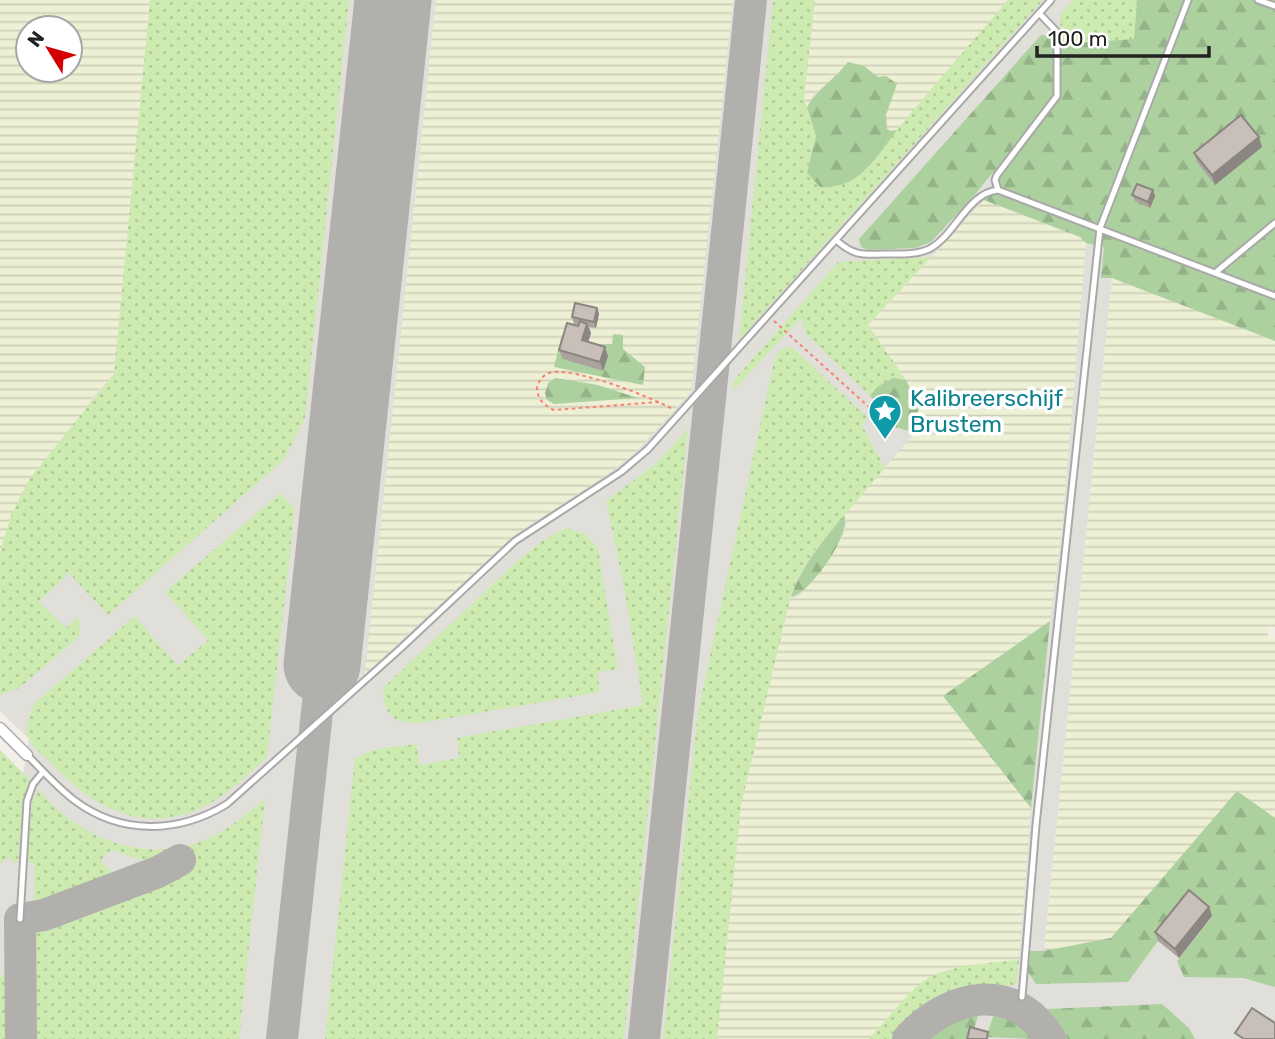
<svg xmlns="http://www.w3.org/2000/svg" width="1275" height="1039" viewBox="0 0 1275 1039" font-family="Rubik,sans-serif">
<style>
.airport{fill:#e1dfda}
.farmland{fill:url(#farmland-rules);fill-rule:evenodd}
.grass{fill:url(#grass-dots)}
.forest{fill:url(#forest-firs)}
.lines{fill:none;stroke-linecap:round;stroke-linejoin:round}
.taxiway{stroke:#b1b0ac;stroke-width:32}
.runway{stroke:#b1b0ac;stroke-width:77}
.service-casing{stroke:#a9a9a9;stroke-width:9}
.minor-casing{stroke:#a9a9a9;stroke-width:13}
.path{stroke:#fa8072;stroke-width:2;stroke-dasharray:3.5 3.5;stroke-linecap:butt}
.service{stroke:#fff;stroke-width:5}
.minor{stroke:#fff;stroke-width:10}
.wall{fill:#aba49e}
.shaded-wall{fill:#8b8681}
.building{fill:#c7bfb8;stroke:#8b8681;stroke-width:2}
.labels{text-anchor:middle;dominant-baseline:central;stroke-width:7;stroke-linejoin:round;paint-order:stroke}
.culture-label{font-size:23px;fill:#0d838f;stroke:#fff;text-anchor:start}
</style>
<defs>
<pattern id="farmland-rules" width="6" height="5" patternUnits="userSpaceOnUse" patternTransform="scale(1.75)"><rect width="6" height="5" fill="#eef0d5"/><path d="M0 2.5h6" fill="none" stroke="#ccceb7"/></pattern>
<pattern id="grass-dots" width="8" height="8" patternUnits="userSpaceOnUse" patternTransform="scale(1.75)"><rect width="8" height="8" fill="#cdebb0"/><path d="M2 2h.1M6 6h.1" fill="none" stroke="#b0c997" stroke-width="1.8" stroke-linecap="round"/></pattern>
<pattern id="forest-firs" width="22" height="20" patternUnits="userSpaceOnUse" patternTransform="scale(1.75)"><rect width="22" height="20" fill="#add19e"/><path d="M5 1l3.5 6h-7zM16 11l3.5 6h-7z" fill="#95b388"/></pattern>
</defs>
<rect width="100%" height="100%" fill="#f2efe9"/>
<path class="airport" d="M150,0H1275V341L1112,278L1044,951L1275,818V1039H8V971L0,977V864L9,856L29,739L0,711V552L93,397Z"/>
<path class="farmland" d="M0,0H150L114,374L93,397L0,552ZM28,28H70V70H28Z
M436,0H733L691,392L634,454L605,476L513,536L365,674Z
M815,0H1008L897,130L891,131L886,129V115L891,96L878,77L864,66L848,62L828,84L815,93L807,107L804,99Z
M984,200L1080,237L1086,243L1062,529L1050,621L943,696L1031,808L1019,960L975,965L934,975L911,993L869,1039H717L741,805L789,603L791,597L799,596L838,544L845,531L847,521L844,515L915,433L919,407L906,380L868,325Z
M1112,278L1275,341V628L1269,626L1268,635L1275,639V818L1237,792L1111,938L1044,951Z"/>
<path class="grass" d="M150,0H349L305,418L284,459L277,466L108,615L69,573L39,602L66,628L79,616L80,636L19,688L0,695V552L11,515L30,478L114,374Z
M773,0H815L804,99L816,135L807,173L872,162L908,116L1008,0H1043L739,340Z
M1073,0H1137L1134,39L1061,44L1060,15Z
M931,257L868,325L906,380C890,378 880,383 870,396L806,334L801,318L733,391L734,380L838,262Z
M785,347L793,348L868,418L861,424L885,468L817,547L798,577L789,603L741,805L717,1039H663L698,711L774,361L778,352Z
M688,429L624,1039H325L355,758L376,749L417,744L419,765L459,758L457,738L643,705L625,593L606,501L655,464Z
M280,493L295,509L267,757C242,780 213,809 178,816C126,827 85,799 51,763C44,756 32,747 29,739C23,727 30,714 35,703L135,616L178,666L208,640L165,592Z
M565,528L586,534L598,548L618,669L597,672L600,692L421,723C393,724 384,716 383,688L515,563L542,541Z
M0,750L30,780L23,799L18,862H13L9,857L0,864Z
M38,789C75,836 143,865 202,841C226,832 246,815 265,799L239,1039H34L35,931L167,880L188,870L193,864L179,851L158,865L111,850L100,861L112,872L107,880L39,905L34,901V863L27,862L32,803Z
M1019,960L1016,985C953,988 936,991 892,1039H869C884,1023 915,982 934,975C960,964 992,963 1019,960Z
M8,970V1039H0V977Z"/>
<path class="forest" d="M1137,0H1275V341L1112,278H1101L1104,247L1086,243L1080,237L984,200L997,179L1061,97V44L1134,39Z
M1041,35L1053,36L1055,89L1051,102L972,198L931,242L915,248L868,250L861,247L859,239Z
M848,62L864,66L878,77L886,76L897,84L886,115L887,129L891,131L897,130C876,157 859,190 820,187L807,173L816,136L807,107C817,89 835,79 848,62Z
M613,334L623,335V349L645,367L643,385L554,367L561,338C579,338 594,347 612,344Z
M555,378L598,385L638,398L554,404L547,400L545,393L548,383Z
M893,378L906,380L919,407L915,433L895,427L881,406L870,396L877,387Z
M844,515C852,534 810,594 791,597C802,565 823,541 844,515Z
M1050,621L1031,808L943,696Z
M1237,791L1275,818V987L1243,978L1184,977L1177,961L1212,917L1193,900L1158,941L1128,982L1036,984L1027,971L1029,951H1044L1111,938Z
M1162,1004L1189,1028L1195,1039H1067L1047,1009Z
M979,1013L971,1039H922L944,1020Z
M994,1014C1012,1013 1027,1027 1039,1039L986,1037Z"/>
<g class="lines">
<path class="taxiway" d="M21,1039L20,919L44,915L158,872L180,860
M282,1039L322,665
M644,1039L751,0
M908,1039C949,994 1014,979 1050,1039"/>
<path class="runway" d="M322,665L393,0"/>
<defs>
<path id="service" d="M1258,0L1275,6
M998,190L995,180L997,175L1057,96V32L1039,13
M836,240C854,256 862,255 886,254C900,254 916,255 929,249C955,236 967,193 998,190L1275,296
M1215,273L1275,223
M27,755C42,770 57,787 74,800C120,835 178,834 227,804L400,649L515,541L621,472L648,449L1051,0
M20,919L27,801L33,784L43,772
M1022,997L1036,825L1100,228L1188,0"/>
<path id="minor" d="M0,728L27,755"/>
</defs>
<use href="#service" class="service-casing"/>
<use href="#minor" class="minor-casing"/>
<path class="path" d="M774,321L871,409
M659,402L554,410C543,405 537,399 537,386C540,379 544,374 552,372C578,369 650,396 674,410"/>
<use href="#service" class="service"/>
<use href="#minor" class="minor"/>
</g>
<path class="wall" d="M1262,147L1215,185L1197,162L1194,153Z
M1153,190L1155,196L1150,208L1135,201L1132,195Z
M597,308L599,314L596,328L589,327L591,333L588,342L608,356L603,371L563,359L559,350L578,326L579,325L574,324L572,317Z
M1209,907L1212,916L1179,958L1158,941L1155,932Z"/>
<path class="shaded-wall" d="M1259,137L1262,147L1215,185L1212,175Z
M1153,190L1155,196L1150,208L1148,202Z
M597,308L599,314L596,328L594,322Z
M587,324L591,333L586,350L582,340Z
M605,347L608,356L603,371L600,362Z
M1209,907L1212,916L1179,958L1175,949Z"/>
<path class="building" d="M1241,115L1259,137L1212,175L1194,153Z
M1137,184L1153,190L1148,202L1132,195Z
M575,303L597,308L594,322L572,317Z
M580,321L587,324L582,340L605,347L600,362L559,350L567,323L578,326Z
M1189,890L1209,907L1175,949L1155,932Z
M1252,1008L1275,1023V1039H1244L1235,1033Z
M970,1027L988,1032L987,1039H967Z"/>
<defs>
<symbol id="sight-pin" viewBox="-11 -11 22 30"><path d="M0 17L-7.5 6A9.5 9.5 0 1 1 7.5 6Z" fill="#0f9aa8" stroke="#fff"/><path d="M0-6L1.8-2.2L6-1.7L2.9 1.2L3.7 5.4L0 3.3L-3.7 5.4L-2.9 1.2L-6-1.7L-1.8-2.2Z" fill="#fff"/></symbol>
</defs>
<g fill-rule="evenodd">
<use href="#sight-pin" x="866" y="392" width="38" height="52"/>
</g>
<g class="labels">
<g class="culture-label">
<text x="910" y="398">Kalibreerschijf<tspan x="910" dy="26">Brustem</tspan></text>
</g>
</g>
<g transform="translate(49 49) rotate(307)"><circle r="33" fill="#ffffff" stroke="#a7a7a7" stroke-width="2"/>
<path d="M0-5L12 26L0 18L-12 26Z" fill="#d40000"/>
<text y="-10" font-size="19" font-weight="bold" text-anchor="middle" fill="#222222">N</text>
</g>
<path d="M1037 46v10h172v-10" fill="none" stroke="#222222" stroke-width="3.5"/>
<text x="1048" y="46" font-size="21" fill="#222222" stroke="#ffffff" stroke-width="5" paint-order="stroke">100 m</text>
</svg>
